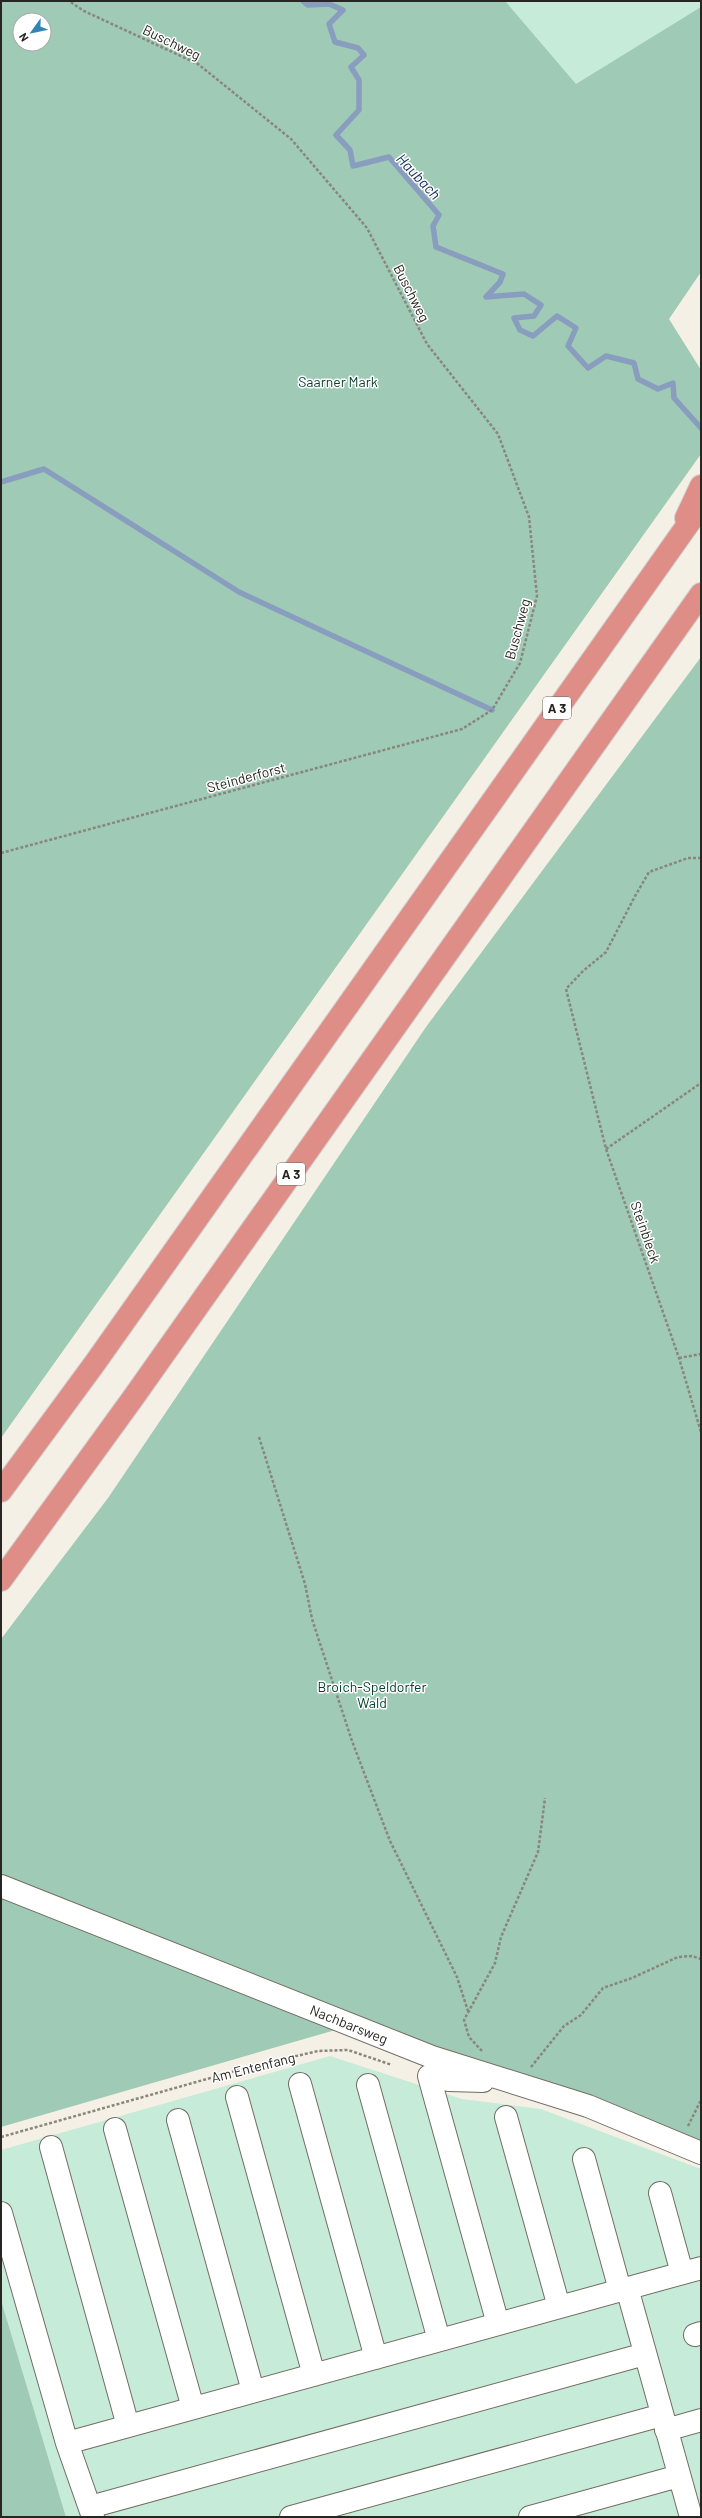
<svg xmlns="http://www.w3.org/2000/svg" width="702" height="2518" viewBox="0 0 702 2518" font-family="Barlow,sans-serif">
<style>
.green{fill:#c6ecd9}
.forest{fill:#9fcab5;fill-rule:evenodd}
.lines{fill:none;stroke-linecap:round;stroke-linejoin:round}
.stream{stroke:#899dbf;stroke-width:5.5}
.minor-casing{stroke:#726d63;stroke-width:24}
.highway-casing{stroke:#d0cfce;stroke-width:24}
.path{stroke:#89867e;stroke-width:2.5;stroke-dasharray:3 2;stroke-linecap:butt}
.minor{stroke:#fff;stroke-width:22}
.highway{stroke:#df8e87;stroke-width:22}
.labels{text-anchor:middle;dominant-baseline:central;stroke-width:3;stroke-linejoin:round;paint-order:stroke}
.shield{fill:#fff;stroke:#686764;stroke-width:1}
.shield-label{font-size:13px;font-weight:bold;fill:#282622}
.street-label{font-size:14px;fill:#282622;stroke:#fff}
.park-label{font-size:14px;fill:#023e29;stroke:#fff}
.water-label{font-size:15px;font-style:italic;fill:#172e5b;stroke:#fff}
</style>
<rect width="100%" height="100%" fill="#f5f0e5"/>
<path class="green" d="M505,1H701V272Z
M330,2056L462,2099L541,2109L701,2169V2517H66L1,2300V2150Z"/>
<path class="forest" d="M1,1H505L576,84L701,7V272L669,319L701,370V454L1,1438ZM20,20H44V44H20Z
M701,657V2147L356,2024L1,2127V1639L108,1498L426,1027Z
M1,2300L66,2517H1Z"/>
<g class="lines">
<path class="stream" d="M303,1L308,5L329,4L343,10L329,24L335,42L358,48L364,55L351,67L359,80V110L336,135L350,150L353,166L389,157L439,215L433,226L436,247L503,274L500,282L486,297L524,294L541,305L534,316L514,318L520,330L533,336L557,316L576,328L568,346L588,368L606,356L634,363L638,379L658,389L673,383L674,398L701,428
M1,482L44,469L239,592L492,710"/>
<defs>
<path id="minor" d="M1,1886L432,2057L588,2106L701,2153
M483,2081L449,2080L429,2076L498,2324
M300,2084L376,2358
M368,2085L439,2340
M237,2097L314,2375
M506,2117L559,2307
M178,2120L253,2391
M115,2129L193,2408
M51,2147L128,2426
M584,2159L620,2290
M660,2193L682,2273
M1,2213L67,2443L93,2517
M627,2288L691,2517
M695,2335L701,2333
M666,2430L701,2420
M67,2443L701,2268
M90,2507L645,2354
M291,2517L662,2415
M530,2517L679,2476"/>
<path id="highway" d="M686,518L701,486
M1,1491L95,1363L701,506
M1,1580L133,1398L701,594"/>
</defs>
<use href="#minor" class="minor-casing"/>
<use href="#highway" class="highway-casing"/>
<path class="path" d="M1,853L462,729L492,710L520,663L537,596L529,517L498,434L427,344L367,228L291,139L198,64L84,11L69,1
M701,858H688L649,872L634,898L606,952L583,971L566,989L606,1149L679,1358L701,1432
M606,1149L701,1083
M679,1358L701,1354
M259,1437L305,1584L312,1619L352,1741L390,1841L457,1977L468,2011
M482,2051L469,2037L464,2020L495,1963L501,1937L538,1852L545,1798
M531,2067L564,2026L581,2015L603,1988L632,1978L678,1957L692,1956L701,1959
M688,2126L701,2100
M1,2137L253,2066L318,2051L348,2050L392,2065"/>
<use href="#minor" class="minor"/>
<use href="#highway" class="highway"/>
</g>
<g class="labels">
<g class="shield">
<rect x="543" y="697" width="28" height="22" rx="3"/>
<rect x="277" y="1163" width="28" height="22" rx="3"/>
</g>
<g class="shield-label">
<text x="557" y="708">A 3</text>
<text x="291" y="1174">A 3</text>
</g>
<g class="street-label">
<text transform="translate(172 42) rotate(26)">Buschweg</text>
<text transform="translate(412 293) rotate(63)">Buschweg</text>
<text transform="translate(517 629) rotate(-75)">Buschweg</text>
<text transform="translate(246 777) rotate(-15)">Steinderforst</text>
<text transform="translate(646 1232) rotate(71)">Steinbleck</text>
<text transform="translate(349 2024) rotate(22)">Nachbarsweg</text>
<text transform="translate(253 2067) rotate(-14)">Am Entenfang</text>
</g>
<g class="park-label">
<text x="338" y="381">Saarner Mark</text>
<text x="372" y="1686">Broich-Speldorfer<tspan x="372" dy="16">Wald</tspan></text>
</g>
<g class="water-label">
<text transform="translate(419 176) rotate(47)">Haubach</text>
</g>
</g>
<rect width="702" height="2518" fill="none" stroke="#282622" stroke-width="4"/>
<g transform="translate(32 32) rotate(237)"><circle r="19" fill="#ffffff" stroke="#a9a8a7"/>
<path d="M0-3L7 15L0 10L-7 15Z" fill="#2f86b5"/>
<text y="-6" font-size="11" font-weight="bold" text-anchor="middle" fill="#282622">N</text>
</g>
</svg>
